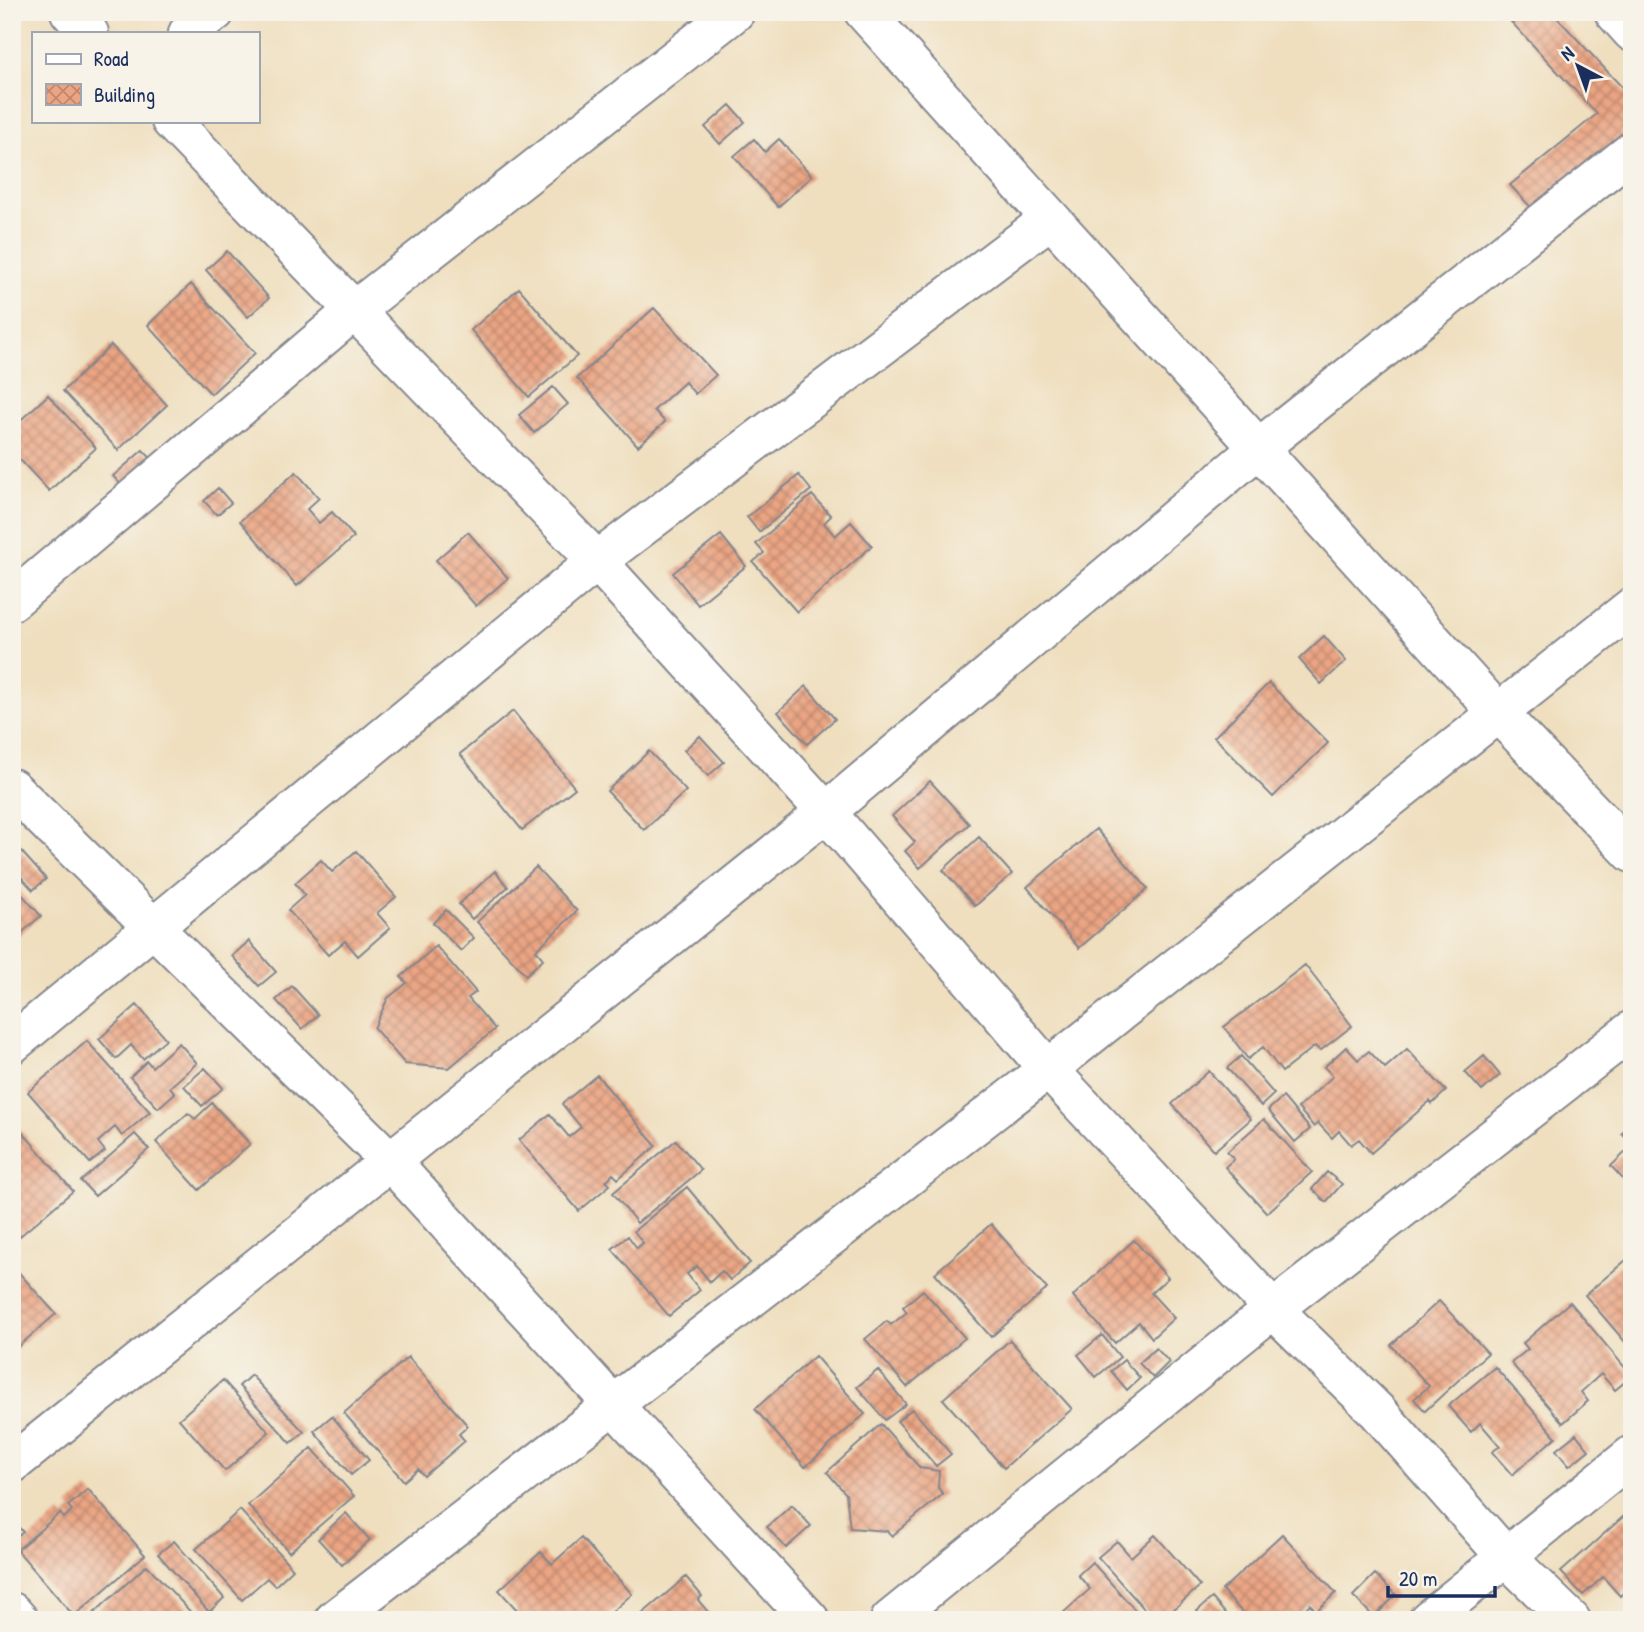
<svg xmlns="http://www.w3.org/2000/svg" width="1644" height="1632" viewBox="0 0 1644 1632" font-family="'Patrick Hand',sans-serif">
<style>
.building{fill:url(#building-cross-hatch)}
.lines{fill:none;stroke-linecap:round;stroke-linejoin:round}
.minor-casing{stroke:#85878e;stroke-width:42}
.minor{stroke:#fff;stroke-width:38}
</style>
<defs>
<pattern id="building-cross-hatch" width="8" height="8" patternUnits="userSpaceOnUse" patternTransform="scale(1.75)"><rect width="8" height="8" fill="#eba583"/><path d="M0 0l8 8M0 8l8-8" fill="none" stroke="#be876e"/></pattern>
</defs>
<rect width="100%" height="100%" fill="#f7f3e8"/>
<filter id="ink" filterUnits="userSpaceOnUse"><feTurbulence type="fractalNoise" baseFrequency=".0143" numOctaves="2"/><feDisplacementMap in="SourceGraphic" scale="14" xChannelSelector="R" yChannelSelector="G"/><feConvolveMatrix kernelMatrix="1 2 1 2 8 2 1 2 1" color-interpolation-filters="sRGB"/></filter>
<filter id="wash" filterUnits="userSpaceOnUse"><feTurbulence type="fractalNoise" baseFrequency=".00686" numOctaves="4" result="noise"/><feDisplacementMap in="SourceGraphic" scale="28" xChannelSelector="R" yChannelSelector="G"/><feGaussianBlur stdDeviation="1.57" result="paint"/><feColorMatrix in="noise" values="0 0 0 0 0 0 0 0 0 0 0 0 0 0 0 0 0 1.4 0 .05"/><feComposite in="paint" operator="in"/></filter>
<g filter="url(#wash)">
<rect width="100%" height="100%" fill="#efdfbf"/>
<g id="blocks">
<path class="building" d="M1502,12H1552L1632,98V138L1537,214L1510,185L1597,114Z
M730,105L745,122L720,144L705,127Z
M754,139L765,152L779,139L812,176L778,207L734,156Z
M227,251L269,298L248,317L206,270Z
M191,284L255,353L211,394L148,325Z
M519,288L577,356L529,397L471,330Z
M654,308L716,375L695,394L685,382L654,410L665,422L638,446L577,378Z
M111,345L167,405L118,450L63,391Z
M553,387L568,404L534,433L519,415Z
M48,395L96,448L49,491L12,451V428Z
M143,450L158,466L128,493L113,476Z
M296,472L319,498L307,509L319,523L332,512L354,537L297,586L240,521Z
M799,475L811,490L759,532L747,517Z
M218,488L231,503L217,515L204,501Z
M812,495L831,516L824,523L835,536L851,522L872,546L797,612L753,562L764,553L756,544Z
M468,532L508,578L476,606L436,560Z
M721,535L746,566L698,605L673,573Z
M1324,636L1346,661L1321,684L1299,659Z
M1269,683L1328,743L1273,797L1214,737Z
M806,686L835,719L807,744L778,712Z
M513,711L575,788L522,830L460,754Z
M700,736L724,762L708,776L684,750Z
M649,751L686,791L644,830L607,791Z
M930,781L969,824L920,868L905,851L915,842L892,816Z
M1096,829L1148,889L1079,948L1027,887Z
M979,837L1012,874L975,906L943,870Z
M12,841L46,879L33,890L12,867Z
M356,851L396,897L377,913L390,928L358,956L345,941L328,955L288,910L305,895L295,883L321,860L332,872Z
M536,867L577,911L536,950L543,959L526,975L477,922Z
M495,871L508,887L472,919L459,904Z
M12,883L41,916L12,941Z
M446,910L474,938L461,951L433,923Z
M249,941L276,972L259,986L232,956Z
M436,946L476,992L468,998L495,1029L449,1068L405,1064L374,1028L388,998L407,983L401,977Z
M1305,965L1352,1026L1320,1051L1315,1046L1282,1072L1263,1047L1248,1059L1224,1027Z
M292,986L318,1015L302,1029L276,1000Z
M137,1005L166,1039L143,1059L131,1045L116,1059L99,1039Z
M87,1041L150,1112L122,1136L115,1127L98,1142L105,1151L90,1163L28,1092Z
M179,1043L197,1063L170,1087L175,1093L158,1108L130,1077L147,1061L152,1067Z
M1346,1047L1358,1060L1369,1051L1385,1068L1407,1049L1446,1091L1432,1104L1430,1101L1371,1153L1359,1139L1351,1145L1339,1131L1332,1138L1318,1123L1314,1127L1298,1108L1333,1076L1324,1067Z
M1241,1056L1274,1094L1261,1106L1227,1068Z
M1484,1056L1500,1075L1482,1091L1465,1072Z
M205,1068L223,1088L202,1106L184,1086Z
M1209,1071L1251,1119L1214,1151L1172,1104Z
M597,1075L656,1146L618,1179L613,1174L606,1181L610,1185L579,1211L519,1140L550,1114L569,1137L581,1127L562,1104Z
M1283,1097L1310,1129L1295,1142L1268,1110Z
M212,1103L250,1144L199,1190L156,1142L188,1113L195,1119Z
M1264,1119L1312,1172L1267,1213L1225,1167L1234,1159L1227,1152Z
M1632,1124V1143L1622,1133Z
M19,1128L73,1191L19,1237L12,1230V1134Z
M135,1134L149,1149L95,1196L81,1181Z
M676,1140L701,1170L637,1223L613,1193Z
M1632,1146V1189L1611,1166Z
M1327,1172L1342,1184L1326,1202L1312,1189Z
M687,1187L750,1263L730,1280L722,1271L710,1282L697,1266L687,1274L700,1290L669,1316L612,1249L628,1236L637,1248L643,1243L634,1231Z
M991,1224L1047,1289L991,1337L935,1273Z
M1134,1240L1168,1278L1151,1293L1174,1318L1152,1338L1139,1322L1115,1343L1073,1296Z
M1632,1255V1350L1585,1295Z
M12,1265L56,1314L12,1352Z
M923,1290L965,1338L907,1387L865,1339L887,1321L891,1325L907,1312L903,1307Z
M1439,1301L1488,1353L1425,1411L1414,1399L1429,1386L1391,1345Z
M1570,1302L1632,1376L1615,1390L1601,1374L1581,1392L1588,1401L1563,1423L1511,1363L1528,1349L1523,1343Z
M1102,1335L1120,1357L1096,1377L1078,1355Z
M1010,1340L1072,1409L1004,1468L943,1399Z
M1156,1348L1169,1362L1153,1378L1139,1363Z
M815,1356L865,1414L805,1467L755,1409Z
M408,1357L468,1426L459,1434L465,1441L424,1476L418,1469L404,1481L344,1413Z
M1124,1360L1140,1378L1127,1390L1111,1371Z
M1495,1367L1556,1437L1512,1475L1492,1452L1500,1446L1480,1423L1471,1432L1448,1406Z
M878,1370L906,1404L885,1420L857,1387Z
M251,1375L304,1432L291,1443L239,1386Z
M223,1380L269,1432L225,1471L179,1419Z
M912,1409L951,1454L936,1466L897,1421Z
M332,1416L369,1460L351,1475L314,1431Z
M881,1424L920,1468L939,1471L938,1488L943,1494L892,1536L887,1531L850,1528L846,1494L827,1472Z
M1576,1434L1589,1450L1569,1466L1556,1450Z
M312,1448L354,1496L289,1552L248,1505Z
M88,1489L145,1555L74,1616L17,1550L60,1513L64,1518L72,1510L68,1506Z
M792,1505L811,1526L786,1548L767,1527Z
M240,1510L293,1569L275,1586L267,1578L242,1600L196,1549Z
M346,1513L370,1540L342,1565L318,1539Z
M1624,1516L1632,1525V1585L1620,1596L1603,1577L1583,1595L1561,1572Z
M12,1520L23,1532L12,1541Z
M1282,1534L1336,1593L1316,1611L1310,1604L1294,1620H1249L1222,1590Z
M1155,1535L1200,1586L1162,1620H1154L1098,1557L1117,1541L1131,1557Z
M581,1538L632,1594L603,1620H508L518,1611L499,1590L541,1552L552,1564Z
M174,1541L224,1598L209,1612L158,1554Z
M1092,1562L1144,1620H1069L1063,1613L1090,1589L1078,1575Z
M147,1565L198,1620H98L93,1614Z
M1375,1574L1396,1595L1374,1617L1353,1596Z
M686,1577L702,1596L698,1600L713,1618L718,1615L722,1620H635Z
M1212,1598L1231,1620H1205L1197,1611Z"/>
</g>
</g>
<g filter="url(#ink)">
<use href="#blocks" fill-opacity="0" stroke="#85878e" stroke-width="2"/>
<g class="lines">
<defs>
<path id="minor" d="M70,12L89,33
M864,12L1499,714L1632,853
M1614,12L1632,32
M188,33L215,12
M171,121L597,561L826,812L1048,1069L1273,1309L1378,1412L1506,1557L1571,1620
M12,601L356,309L735,12
M12,788L391,1162L810,1620
M12,1044L597,561L1050,219
M12,1464L826,812L1260,447L1632,151
M12,1612L19,1620
M334,1620L1048,1069L1632,607
M890,1620L1273,1309L1632,1030
M1428,1620L1632,1455"/>
</defs>
<use href="#minor" class="minor-casing"/>
<use href="#minor" class="minor"/>
</g>
</g>
<rect width="1644" height="1632" fill="none" stroke="#f7f3e8" stroke-width="42"/>
<rect x="32" y="32" width="228" height="91" fill="#f7f3e8" stroke="#9fa5b1" stroke-width="2"/>
<rect x="46" y="54" width="35" height="10" fill="#ffffff" stroke="#9fa5b1" stroke-width="2"/>
<text x="94" y="66" font-size="21" fill="#1b2f5e">Road</text>
<rect x="46" y="84" width="35" height="21" fill="url(#building-cross-hatch)" stroke="#9fa5b1" stroke-width="2"/>
<text x="94" y="102" font-size="21" fill="#1b2f5e">Building</text>
<g transform="translate(1578 66) rotate(319)" stroke="#f7f3e8" stroke-width="5" paint-order="stroke">
<path d="M0-5L12 26L0 18L-12 26Z" fill="#1b2f5e"/>
<text y="-10" font-size="19" font-weight="bold" text-anchor="middle" fill="#1b2f5e">N</text>
</g>
<path d="M1388 1586v10h107v-10" fill="none" stroke="#1b2f5e" stroke-width="3.5"/>
<text x="1399" y="1586" font-size="21" fill="#1b2f5e" stroke="#f7f3e8" stroke-width="5" paint-order="stroke">20 m</text>
</svg>
